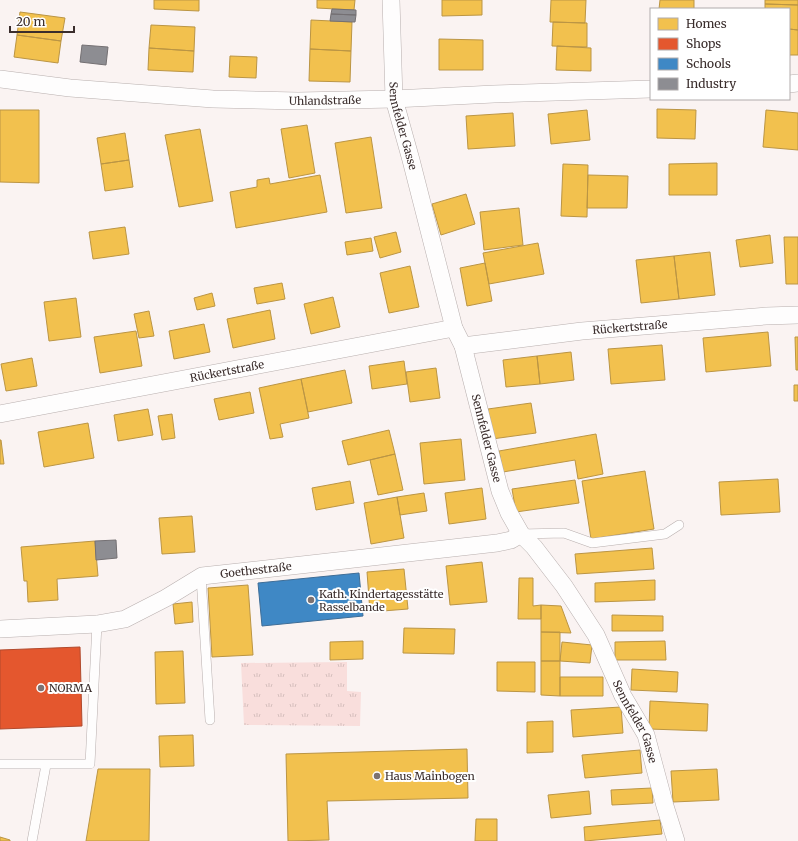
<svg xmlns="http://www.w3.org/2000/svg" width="798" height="841" viewBox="0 0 798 841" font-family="Merriweather,serif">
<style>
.park{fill:url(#park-tufts)}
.homes{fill:#f2c14e;stroke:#bb9544}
.shops{fill:#e4572e;stroke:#b14a2d}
.schools{fill:#3f88c5;stroke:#3e6d97}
.industry{fill:#8d8d92;stroke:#747073}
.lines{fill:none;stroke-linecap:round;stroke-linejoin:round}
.lane-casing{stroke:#b8afae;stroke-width:10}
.street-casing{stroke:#b8afae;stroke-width:18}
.lane{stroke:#fefdfd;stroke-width:9}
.street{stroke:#fefdfd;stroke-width:17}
.poi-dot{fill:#7d7271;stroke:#fff;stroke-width:1.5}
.labels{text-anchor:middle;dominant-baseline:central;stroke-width:4;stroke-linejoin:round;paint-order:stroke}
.street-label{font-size:11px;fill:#3a2d2c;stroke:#fff}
.poi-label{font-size:11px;fill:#3a2d2c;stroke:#fff;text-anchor:start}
</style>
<defs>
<pattern id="park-tufts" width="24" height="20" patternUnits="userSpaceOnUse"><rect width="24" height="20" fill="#f9dedc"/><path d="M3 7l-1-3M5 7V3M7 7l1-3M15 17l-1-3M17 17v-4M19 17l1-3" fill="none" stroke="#d6bfbd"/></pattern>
</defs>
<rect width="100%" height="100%" fill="#faf3f2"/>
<path class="park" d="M347,662V691L361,692L360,726L244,725L241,663Z"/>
<path class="homes" d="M154,0H199V11L154,9Z
M317,0H355L354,10L317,8Z
M442,0H482V15L442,16Z
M551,0H586L585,23L550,22Z
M660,0H694V9H659Z
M765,0H798V5L765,4Z
M765,4L798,5V30L789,29V9H765Z
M20,12L65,18L61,41L17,35Z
M311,20L352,22L351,51L310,49Z
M553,22L587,23V47L552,46Z
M151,25L195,27L194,51L149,48Z
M789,29L798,30V55H789Z
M17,35L61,41L58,63L14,57Z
M439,39L483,40V70H439Z
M557,46L591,48V71L556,70Z
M149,48L194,51L193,72L148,70Z
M310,49L351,51L350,82L309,81Z
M230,56L257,57L256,78L229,77Z
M657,109L696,110L695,139L657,138Z
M0,110H39V183L0,182Z
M587,110L590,140L551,144L548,114Z
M766,110L798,113V150L763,147Z
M513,113L515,146L468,149L466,116Z
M307,125L315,173L289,178L281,129Z
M200,129L213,201L179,207L165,135Z
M125,133L129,160L101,164L97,138Z
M371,137L382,208L346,213L335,143Z
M129,160L133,187L105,191L101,164Z
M717,163V195H669V164Z
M563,164L588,165L587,217L561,216Z
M320,175L327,212L236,228L230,192L257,187V180L269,178L270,184Z
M588,175L628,176L627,208H587Z
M466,194L475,224L441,235L432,204Z
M519,208L523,245L484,250L480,212Z
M125,227L129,254L93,259L89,232Z
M396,232L401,252L380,258L374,237Z
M770,235L773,263L740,267L736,240Z
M784,237H798V284H786Z
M371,238L373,251L347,255L345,242Z
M538,243L544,274L489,284L483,253Z
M710,252L715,295L679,299L674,256Z
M674,256L679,299L641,303L636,260Z
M485,263L492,301L467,306L460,268Z
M410,266L419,307L389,313L380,273Z
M282,283L285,299L257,304L254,288Z
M212,293L215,306L197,310L194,298Z
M333,297L340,327L311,334L304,304Z
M76,298L81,337L49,341L44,302Z
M270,310L275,339L233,348L227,319Z
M149,311L154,336L139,338L134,314Z
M204,324L210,352L174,359L169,331Z
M136,331L142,366L100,373L94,337Z
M768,332L771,366L706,372L703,338Z
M795,337H798V370H796Z
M662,345L665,380L611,384L608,349Z
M571,352L574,380L540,384L537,356Z
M537,356L540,384L506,387L503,360Z
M32,358L37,386L6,391L1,364Z
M404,361L407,384L372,389L369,366Z
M436,368L440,398L410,402L406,372Z
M345,370L352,403L308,412L301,379Z
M301,379L309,418L280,424L283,437L270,439L259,388Z
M794,385H798V401H794Z
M250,392L254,413L219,420L214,399Z
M531,403L536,433L492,439L488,409Z
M148,409L153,435L118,441L114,415Z
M172,414L175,438L162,440L158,416Z
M88,423L94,458L44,467L38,432Z
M389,430L395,454L348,465L342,441Z
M596,434L603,474L578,479L575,460L503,472L499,451Z
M461,439L465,480L424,484L420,443Z
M0,440H1L4,464H0Z
M395,454L403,490L378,495L370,460Z
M645,471L654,529L591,539L582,481Z
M778,479L780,512L721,515L719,482Z
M575,480L579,503L516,512L512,489Z
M350,481L354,503L316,510L312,488Z
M482,488L486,519L449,524L445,493Z
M424,493L427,511L400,515L397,497Z
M397,497L404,538L371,544L364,503Z
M192,516L195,552L162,554L159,518Z
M95,541L98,576L57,579L58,600L28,602L27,581H24L21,547Z
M652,548L654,569L577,574L575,554Z
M482,562L487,602L450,605L446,566Z
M404,569L408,609L370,612L367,572Z
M519,578H533V606L541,605V619H518Z
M655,580V600L595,602V583Z
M248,585L253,655L212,657L208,588Z
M192,602L193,622L175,624L173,604Z
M541,605L561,606L571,633L541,632Z
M612,615L663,616V631H612Z
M404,628L455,629L454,654L403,653Z
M541,632H560V661H541Z
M363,641V659L330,660V642Z
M665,641L666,660H615V642Z
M562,642L592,645L590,663L560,661Z
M183,651L185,703L156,704L155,652Z
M541,661H560V696L541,695Z
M497,662H535V692L497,691Z
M632,669L678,672L677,692L631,690Z
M560,677H603V696H560Z
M650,701L708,704L707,731L649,729Z
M621,707L623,733L573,737L571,710Z
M553,721V752L527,753V722Z
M193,735L194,766L160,767L159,736Z
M467,749L468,798L327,801L329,840L288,841L286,754Z
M640,750L642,773L585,778L582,755Z
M98,769H150L149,841H86Z
M717,769L719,800L673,802L671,771Z
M652,788L653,803L612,805L611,790Z
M589,791L591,814L551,818L548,795Z
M476,819H497V841H475Z
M660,820L662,834L585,841L584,827Z
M0,837L10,840V841H0Z"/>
<path class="shops" d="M80,647L82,726L0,729V650Z"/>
<path class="schools" d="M359,573L363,616L262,626L258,583Z"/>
<path class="industry" d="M332,9L356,10V15L331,14Z
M331,14L356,15L355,22L330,21Z
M82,45L108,47L106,65L80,62Z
M116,540L117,558L96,560L95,541Z"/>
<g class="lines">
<defs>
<path id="lane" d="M521,534L564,533L592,543L665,534L679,525
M201,577L210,720
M0,764H90L97,624
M32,841L46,765"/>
<g id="street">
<path id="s1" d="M391,0L394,99L411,160L454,328L463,346L500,491L509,513L521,534L534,547L564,586L596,635L623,696L646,735L665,806L676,841"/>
<path id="s2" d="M0,79L70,88L213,99L298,101L394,99L494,94L651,89"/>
<path d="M789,84L798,83"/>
<path id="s3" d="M463,346L582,331L766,316L798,315"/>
<path id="s4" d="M0,414L454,328"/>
<path id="s5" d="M0,629L97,624L125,619L166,598L202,576L497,543L511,540L521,534"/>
</g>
</defs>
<use href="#lane" class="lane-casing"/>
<use href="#street" class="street-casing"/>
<use href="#lane" class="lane"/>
<use href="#street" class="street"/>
</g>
<g class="poi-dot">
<circle cx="311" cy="600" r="4"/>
<circle cx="41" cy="688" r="4"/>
<circle cx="377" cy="776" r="4"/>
</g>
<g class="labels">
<g class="street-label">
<text stroke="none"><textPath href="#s2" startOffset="326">Uhlandstraße</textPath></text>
<text stroke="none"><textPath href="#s1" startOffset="127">Sennfelder Gasse</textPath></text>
<text stroke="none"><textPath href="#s3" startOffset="168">Rückertstraße</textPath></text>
<text stroke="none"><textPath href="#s4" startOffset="231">Rückertstraße</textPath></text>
<text stroke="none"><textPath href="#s1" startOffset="451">Sennfelder Gasse</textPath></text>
<text stroke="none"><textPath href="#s5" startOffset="268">Goethestraße</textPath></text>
<text stroke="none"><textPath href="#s1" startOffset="775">Sennfelder Gasse</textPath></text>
</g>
<g class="poi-label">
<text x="319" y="594">Kath. Kindertagesstätte<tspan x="319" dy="13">Rasselbande</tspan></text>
<text x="49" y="688">NORMA</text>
<text x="385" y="776">Haus Mainbogen</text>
</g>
</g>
<rect x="650" y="8" width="140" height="92" fill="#ffffff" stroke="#b0abab"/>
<rect x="658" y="18" width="20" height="12" fill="#f2c14e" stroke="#b0abab"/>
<text x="686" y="28" font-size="12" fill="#3a2d2c">Homes</text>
<rect x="658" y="38" width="20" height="12" fill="#e4572e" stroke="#b0abab"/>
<text x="686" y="48" font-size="12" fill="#3a2d2c">Shops</text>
<rect x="658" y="58" width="20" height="12" fill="#3f88c5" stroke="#b0abab"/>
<text x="686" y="68" font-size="12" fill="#3a2d2c">Schools</text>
<rect x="658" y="78" width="20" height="12" fill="#8d8d92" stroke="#b0abab"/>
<text x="686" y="88" font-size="12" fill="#3a2d2c">Industry</text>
<path d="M10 26v6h64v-6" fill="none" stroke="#3a2d2c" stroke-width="2"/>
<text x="16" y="26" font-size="12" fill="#3a2d2c" stroke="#ffffff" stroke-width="3" paint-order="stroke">20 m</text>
</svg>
